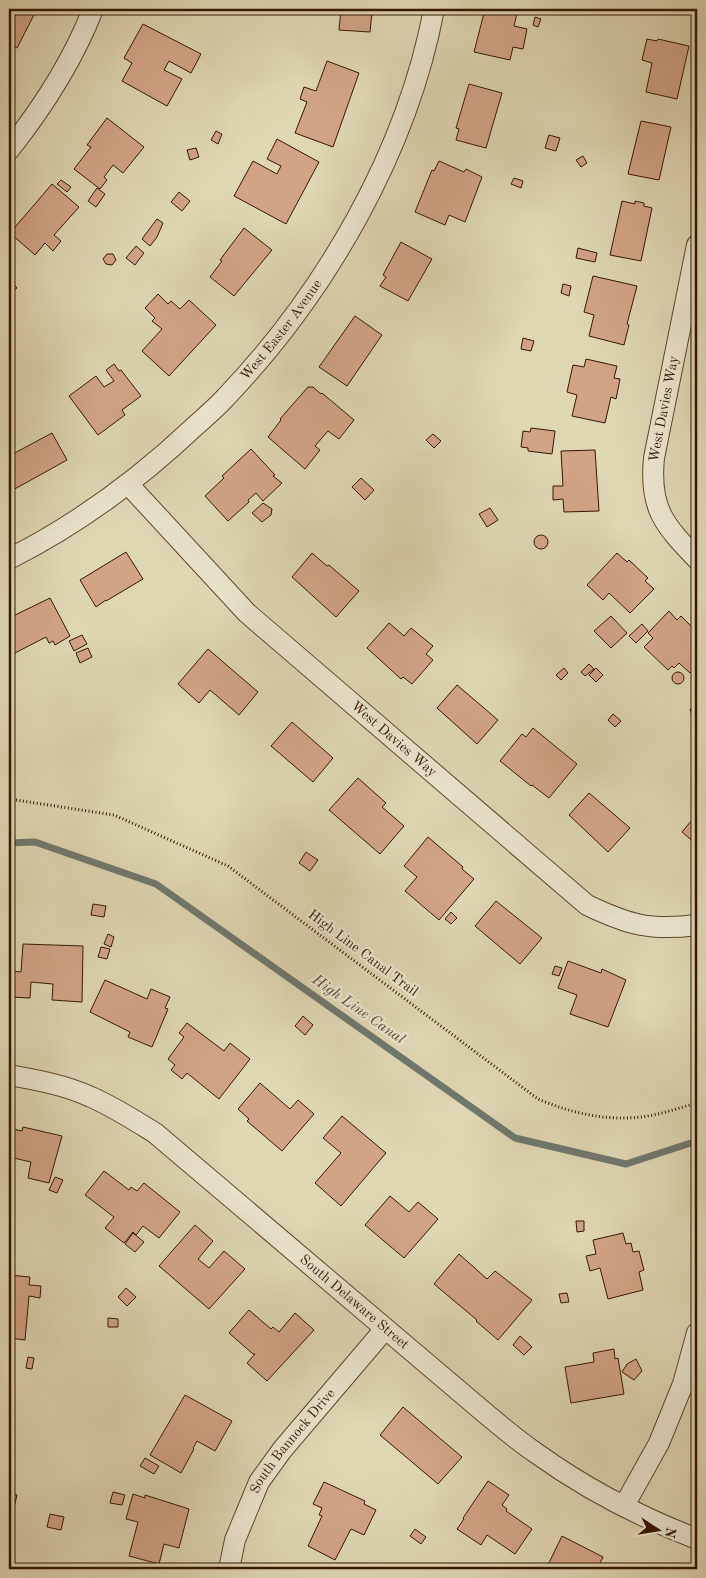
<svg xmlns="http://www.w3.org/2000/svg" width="706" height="1578" viewBox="0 0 706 1578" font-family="'Old Standard TT',serif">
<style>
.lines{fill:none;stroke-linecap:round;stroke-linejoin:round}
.stream{stroke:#6f786c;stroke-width:7}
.building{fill:#d1a486;stroke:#361702}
.minor-casing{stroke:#60472e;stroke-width:22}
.path{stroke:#361702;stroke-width:3;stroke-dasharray:1 2.5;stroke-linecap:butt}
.minor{stroke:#eae4ce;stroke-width:20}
.labels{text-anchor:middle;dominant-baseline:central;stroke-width:4.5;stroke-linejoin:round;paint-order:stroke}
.street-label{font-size:14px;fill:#361702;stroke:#eae4ce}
.water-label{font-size:15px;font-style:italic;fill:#524737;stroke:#eae4ce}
</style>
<rect width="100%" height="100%" fill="#dfd6b3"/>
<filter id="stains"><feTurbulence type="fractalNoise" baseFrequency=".004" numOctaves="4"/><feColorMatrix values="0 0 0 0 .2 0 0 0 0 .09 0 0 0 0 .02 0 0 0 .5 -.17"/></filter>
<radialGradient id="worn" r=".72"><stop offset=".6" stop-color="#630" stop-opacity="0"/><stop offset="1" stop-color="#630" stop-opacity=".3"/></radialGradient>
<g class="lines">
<path class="stream" d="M9,843L35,842L156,884L515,1138L626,1164L697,1141"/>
</g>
<path class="building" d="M9,9H37L17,48L9,44Z
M341,9H374V12H372L370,32L339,30Z
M485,9H518L514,26L527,29L523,49L513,47L510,60L474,52Z
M535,17L541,19L538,27L533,25Z
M143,24L201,54L191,73L169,61L164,70L182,79L167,106L122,81L132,63L124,58Z
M647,39L657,41L658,39L689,46L677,99L646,92L652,63L642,60Z
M327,61L359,73L333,147L295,133L307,102L300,99L304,87L316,91Z
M469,84L502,93L486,148L456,140L459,129L456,128Z
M107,118L144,147L123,173L113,165L104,177L107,180L100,189L74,169L91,147L87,145Z
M641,121L671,127L659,180L628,174Z
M216,131L222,134L218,144L211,140Z
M549,135L560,138L556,151L545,148Z
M277,139L319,162L286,224L234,196L253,161L277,174L281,166L267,159Z
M196,148L199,157L190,160L187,150Z
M583,156L587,163L581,167L576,160Z
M439,161L464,172L466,169L482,177L465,222L449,215L445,225L415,212L432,170L434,171Z
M514,178L523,181L521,188L511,184Z
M61,180L71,187L67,192L57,184Z
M52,184L79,207L54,235L61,241L53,251L45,243L35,255L10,233Z
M97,188L105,194L96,207L88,201Z
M179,192L190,201L182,211L171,202Z
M622,201L635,204V201L644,203V206L652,208L641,261L610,255Z
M157,219L163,223L157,237L150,246L142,239Z
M244,228L272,250L234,296L210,277L222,261L220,260Z
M401,242L432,259L408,301L380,286L386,277L383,275Z
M136,246L144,253L135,265L126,258Z
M578,248L597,253L595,262L576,258Z
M107,254H113L116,260L112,265L106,264L103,259Z
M593,276L637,286L627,324L629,325L624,345L589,336L594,315L584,312Z
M9,278L17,288L9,294Z
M563,284L571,286L569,296L561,293Z
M158,294L168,304L171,301L180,309L189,300L216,325L169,376L142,351L162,329L152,321L155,318L145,308Z
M355,316L382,335L347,386L319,367Z
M523,338L534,341L531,351L521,349Z
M586,359L617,366L614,378L620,379L616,399L611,397L605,423L572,416L577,395L567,392L573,365L584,367Z
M114,364L119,371L121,370L141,396L122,410L125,415L98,435L69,396L96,376L104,387L114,381L106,370Z
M308,387H313L321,394L322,393L354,420L339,439L328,431L315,446L320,450L305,469L268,437L281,420L280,419Z
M531,428L555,431L552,454L528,451V448L521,447L523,431L530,432Z
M52,433L67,460L11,491L9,486V456Z
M433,434L441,441L434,448L426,440Z
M251,449L275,475L273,476L282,483L263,501L256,493L248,500L249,502L228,521L205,496L224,478L222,476Z
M595,450L599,511L564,512L563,499L553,500V486H563L561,451Z
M361,478L374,490L365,500L352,487Z
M263,503L272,509L271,515L262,522L252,513Z
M490,508L498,520L487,527L479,514Z
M534 542a7 7 0 1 1 14 0a7 7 0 1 1-14 0Z
M126,552L143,579L106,601V600L96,607L80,580Z
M312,553L327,566L329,565L359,591L336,617L292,577Z
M617,553L627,562L629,560L648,578L645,581L654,589L630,613L609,593L603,600L587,585Z
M50,598L70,636L55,645L53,641L49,643L46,637L13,654L9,646V618Z
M669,611L677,620L681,616L695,630L694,632L697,635V665L690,673L679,663L674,668L672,666L668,670L644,647L653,638L648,633Z
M611,616L627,633L611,648L594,631Z
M389,623L404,636L411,628L433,646L426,654L433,660L412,684L403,677L401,679L367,648Z
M642,624L648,631L636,643L629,636Z
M82,635L87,644L74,651L69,641Z
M88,648L92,657L80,663L76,653Z
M208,649L258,692L239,715L210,690L199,703L178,684Z
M589,664L594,669L585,676L581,672Z
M564,668L568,673L561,680L556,675Z
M596,668L603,675L596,682L589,675Z
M672 678a6 6 0 1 1 12 0a6 6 0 1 1-12 0Z
M457,685L498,720L477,744L437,708Z
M697,707V732L690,709Z
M613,714L621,721L615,727L608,720Z
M292,722L333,758L313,782L271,746Z
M533,728L577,764L549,798L532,785L531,786L500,761L522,734L526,737Z
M358,778L386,803L382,807L404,826L380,854L329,810Z
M589,793L630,828L608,852L569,815Z
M697,814V845L682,832Z
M428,837L463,867L462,869L474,879L439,920L405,891L417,877L404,866Z
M306,852L318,860L310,871L299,863Z
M496,901L542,938L520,964L475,926Z
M93,904L106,906L104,917L91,915Z
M451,912L457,918L451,924L445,919Z
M108,934L114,937L111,947L104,944Z
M23,944L83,946L82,1002L52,1000L53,984L31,982L30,998L9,997L11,971L21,972Z
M101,947L110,949L107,959L98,957Z
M568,961L601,973L602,969L626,980L608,1027L570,1014L577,995L558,988Z
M555,966L562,968L559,976L552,974Z
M105,980L147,999L151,989L170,997L165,1008L168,1009L152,1047L128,1037L130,1032L90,1012Z
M303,1016L313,1025L305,1035L295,1026Z
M187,1023L224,1051L230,1043L250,1059L219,1099L187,1073L182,1079L171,1070L175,1065L168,1059L184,1037L179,1033Z
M260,1083L290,1109L298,1100L314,1114L282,1151L247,1121L249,1119L238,1109Z
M342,1116L386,1153L341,1206L315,1183L341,1153L323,1138Z
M23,1127L62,1136L49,1183L28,1178L31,1162L9,1157V1128L22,1131Z
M104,1171L129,1190L131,1187L137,1191L144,1183L180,1212L159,1238L143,1226L136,1235L133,1232L124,1243L105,1228L114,1217L85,1195Z
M55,1177L63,1180L57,1193L49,1190Z
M390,1196L409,1212L418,1202L438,1219L404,1258L365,1225Z
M576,1221H584V1231L577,1232Z
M195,1225L213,1241L198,1259L209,1268L224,1251L245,1269L209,1309L159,1266Z
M133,1233L144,1242L135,1252L125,1244Z
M623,1233L626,1244L631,1243L633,1252L639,1251L644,1270L639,1272L643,1290L608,1299L600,1268L590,1271L586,1256L596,1254L593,1240Z
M459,1254L487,1279L495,1271L532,1300L498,1340L476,1321L477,1320L434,1284Z
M9,1275L30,1277L29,1285L41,1286L40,1298L29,1296L25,1340L9,1338Z
M126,1288L136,1297L127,1306L118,1297Z
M567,1293L569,1302L561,1303L559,1294Z
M249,1310L271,1329L273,1327L279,1332L295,1313L314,1330L267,1381L247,1363L255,1354H253L229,1333Z
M108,1318L118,1319V1327H108Z
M520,1336L532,1347L524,1355L513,1345Z
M614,1349L615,1359L618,1358L624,1394L571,1403L565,1367L594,1362L593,1353Z
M28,1357L34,1358L32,1369L26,1368Z
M636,1359L642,1371L634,1380L622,1372L627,1364Z
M185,1395L232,1421L215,1451L197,1441L193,1448L194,1449L181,1473L150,1455Z
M403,1407L462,1457L438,1484L380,1435Z
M145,1458L159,1466L154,1474L140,1466Z
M488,1481L509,1495L502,1505L507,1509L506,1511L532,1529L515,1554L487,1535L481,1545L457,1529L464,1519L463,1518Z
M324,1482L365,1501L364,1504L376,1510L364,1535L351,1529L335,1560L308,1546L322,1516L319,1515L322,1508L313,1504Z
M113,1492L125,1495L122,1505L110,1503Z
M9,1493L17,1495L12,1516L9,1515Z
M133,1494L145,1498V1495L189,1509L179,1548L164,1544L159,1564L129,1556L138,1522L126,1519Z
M50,1514L64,1517L61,1530L47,1527Z
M415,1529L426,1537L421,1544L410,1536Z
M562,1536L603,1557L599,1565L608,1569H546Z
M135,1564L154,1568V1569H134Z"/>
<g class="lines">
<defs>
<g id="minor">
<path d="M9,150C43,107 73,61 93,9"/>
<path d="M697,245L654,458C649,508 664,525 697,559"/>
<path id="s1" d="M128,484L247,613L587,905C629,925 650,931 697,925"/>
<path id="s2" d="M9,559C76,525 138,480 193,428C204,418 216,408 226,397C326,292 407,152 434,9"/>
<path id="s3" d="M9,1075C37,1080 65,1085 91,1097C114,1107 134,1120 155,1133L485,1413C502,1427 518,1441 536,1453C586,1489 640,1517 697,1539"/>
<path d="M624,1506L659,1443L683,1384L697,1333"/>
<path id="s4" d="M229,1569L235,1540L259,1482L282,1450L385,1329"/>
</g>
</defs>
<use href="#minor" class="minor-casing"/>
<path class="path" d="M9,799L114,815L228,866L538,1099C571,1113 605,1121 641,1117C659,1115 679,1108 697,1103"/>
<use href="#minor" class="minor"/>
</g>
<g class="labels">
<g class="street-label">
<text stroke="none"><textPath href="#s2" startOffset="359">West Easter Avenue</textPath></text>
<text transform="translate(664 409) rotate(-79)">West Davies Way</text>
<text stroke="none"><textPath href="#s1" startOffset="369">West Davies Way</textPath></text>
<text transform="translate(363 953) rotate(37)">High Line Canal Trail</text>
<text stroke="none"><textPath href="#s3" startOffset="420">South Delaware Street</textPath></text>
<text stroke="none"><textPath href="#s4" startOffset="145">South Bannock Drive</textPath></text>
</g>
<g class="water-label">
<text transform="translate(358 1010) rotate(35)">High Line Canal</text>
</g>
</g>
<rect width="706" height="1578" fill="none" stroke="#dfd6b3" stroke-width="30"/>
<rect x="10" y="10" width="686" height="1558" fill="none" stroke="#361702" stroke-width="2.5"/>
<rect x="15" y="15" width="676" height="1548" fill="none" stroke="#361702"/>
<g transform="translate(658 1530) rotate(102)" stroke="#eae4ce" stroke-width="4" paint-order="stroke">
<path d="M0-4L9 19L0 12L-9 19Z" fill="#361702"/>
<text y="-8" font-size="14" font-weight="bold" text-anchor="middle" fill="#361702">N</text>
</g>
<rect width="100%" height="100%" filter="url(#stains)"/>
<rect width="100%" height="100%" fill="url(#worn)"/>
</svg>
